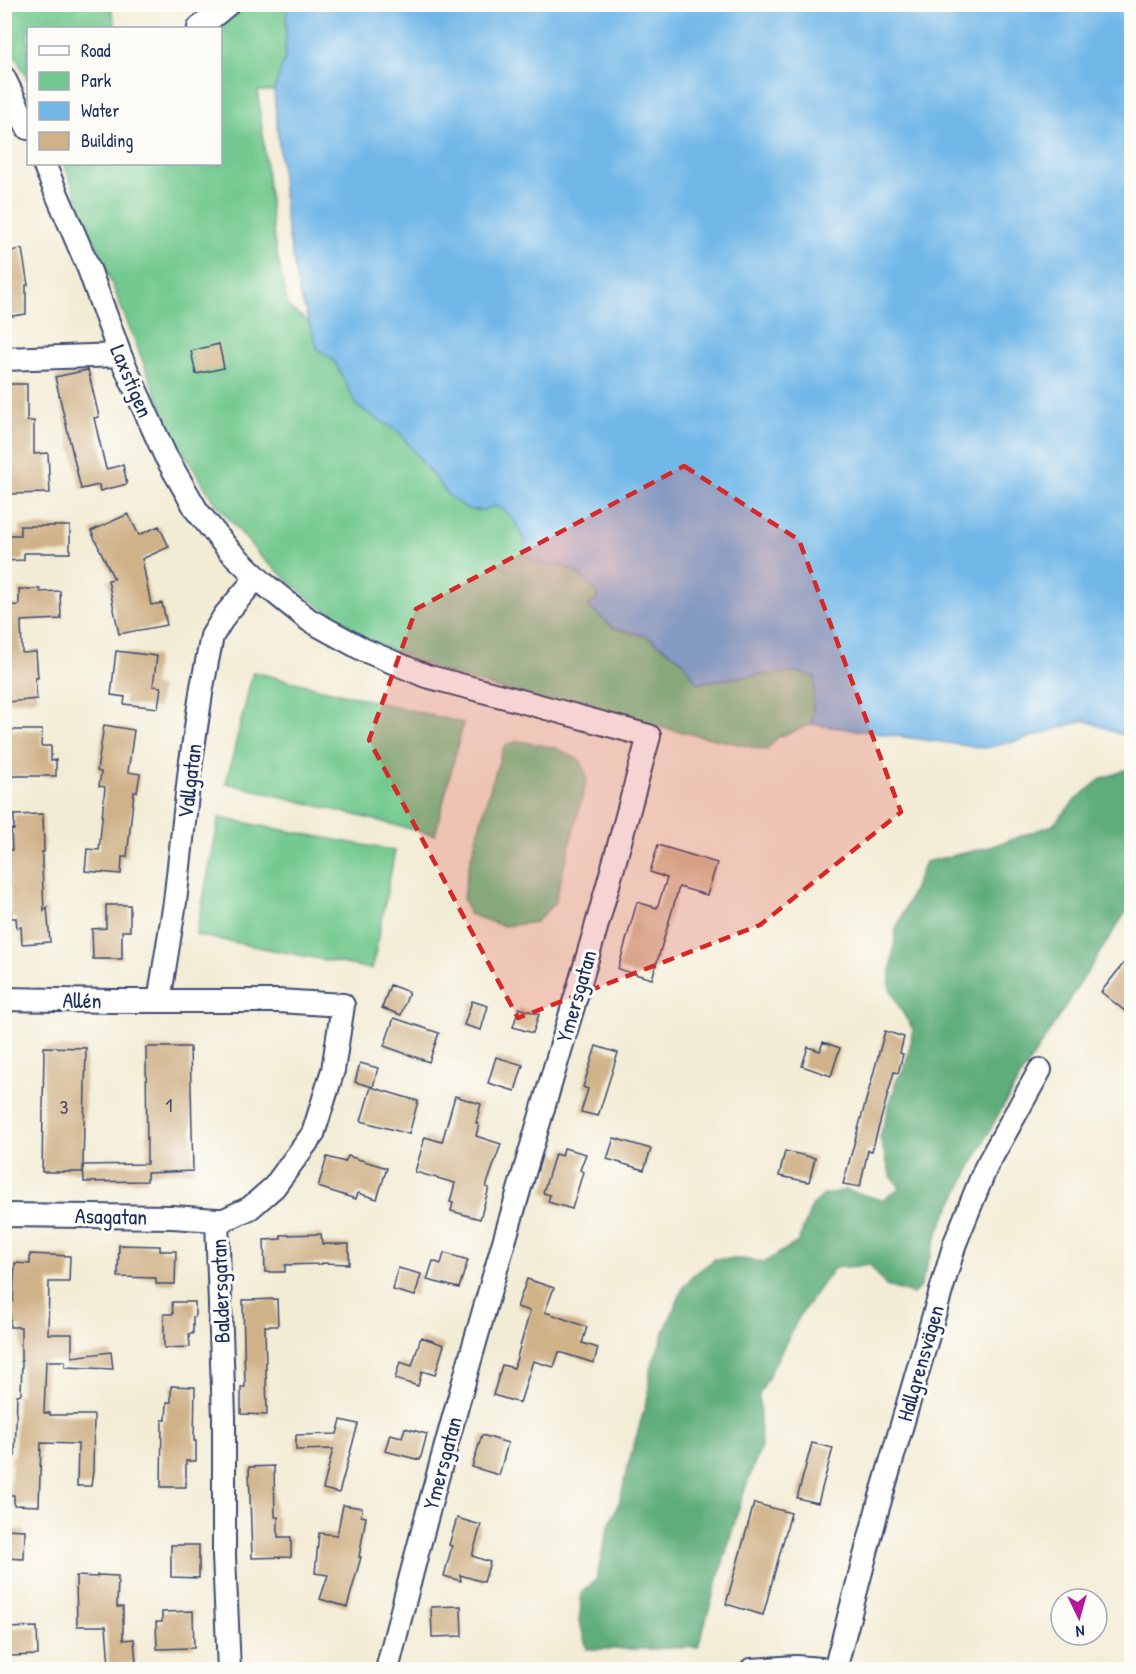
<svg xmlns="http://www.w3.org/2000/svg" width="1136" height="1674" viewBox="0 0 1136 1674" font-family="'Patrick Hand',sans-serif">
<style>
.green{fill:#73c98f;stroke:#477c76;stroke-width:1.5}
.forest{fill:#5ead7a;stroke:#3c6e6c;stroke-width:1.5}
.water{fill:#71b7e8;stroke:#4673a3;stroke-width:1.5}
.building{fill:#d0b289}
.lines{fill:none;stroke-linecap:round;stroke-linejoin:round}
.street-casing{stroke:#3b4b70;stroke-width:26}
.street{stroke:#fff;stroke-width:22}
.marked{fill:#d62828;fill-opacity:0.2;stroke:#d62828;stroke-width:4.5;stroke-dasharray:12 8;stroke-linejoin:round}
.labels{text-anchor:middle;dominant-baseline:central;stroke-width:6;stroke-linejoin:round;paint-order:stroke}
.number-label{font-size:20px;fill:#485069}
.street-label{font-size:22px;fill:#1b2f5e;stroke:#fdfcf7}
</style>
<rect width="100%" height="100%" fill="#fdfcf7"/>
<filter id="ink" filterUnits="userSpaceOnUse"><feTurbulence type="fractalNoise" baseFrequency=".0167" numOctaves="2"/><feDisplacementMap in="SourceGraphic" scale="12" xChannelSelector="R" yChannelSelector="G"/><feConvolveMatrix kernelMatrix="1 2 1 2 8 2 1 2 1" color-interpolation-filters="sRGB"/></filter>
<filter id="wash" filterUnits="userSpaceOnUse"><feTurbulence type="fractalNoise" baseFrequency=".008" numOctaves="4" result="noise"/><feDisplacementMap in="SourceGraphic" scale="24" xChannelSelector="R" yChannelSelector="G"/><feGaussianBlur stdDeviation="1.35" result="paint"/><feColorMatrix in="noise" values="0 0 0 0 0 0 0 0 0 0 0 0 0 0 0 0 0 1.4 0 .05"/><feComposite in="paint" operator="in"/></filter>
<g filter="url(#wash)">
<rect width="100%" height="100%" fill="#f3ecd5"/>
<path class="green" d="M4,5H110L116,28H28V80L5,37Z
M242,5H287L285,57L274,91H258L274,240L288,307L309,322L318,349L335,362L358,407L399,432L449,496L469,510H483L494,506L502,509L512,517L526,543L523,552C528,557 534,563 543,565C551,566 557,563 566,567C580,573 591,584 600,595L597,600L588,606L614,628L646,636L683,661L697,683L740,677L796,672L815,677L812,724L778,737L766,750L552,704L448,674L368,640L316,604L261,557L212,498L172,434L64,164H220V28H209Z
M253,672L463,723L435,835L226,783Z
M518,741L556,748L581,761L587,778L555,902L536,922L503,926L469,914L463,897L469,865L488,796L504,746Z
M219,818L395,851L372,969L196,935Z"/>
<path class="forest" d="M1131,768V904L1022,1074L998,1115L940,1227L920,1287L913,1294L886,1286L870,1265L834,1268L800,1315L759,1395L761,1447L743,1494L698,1647L647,1649H587L580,1622L581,1593L596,1580L608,1528L620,1500L628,1466L648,1396L650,1370L665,1330L684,1286L695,1274L715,1259H740L765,1262L798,1242L812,1206L824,1195L846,1190L882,1200L900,1188L890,1174L880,1137L897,1079C908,1068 910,1043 913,1029L902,1012L889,986L896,930L925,862L990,847L1053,825L1076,799L1101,779Z"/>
<path class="water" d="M287,5H1131V742L1125,736L1085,720L1021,740L984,748L812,724L815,677L796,672L740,677L697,683L683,661L646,636L614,628L588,606L597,600L599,596C590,582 574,568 557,564C552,564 547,566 543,565C534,563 528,557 522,552L526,543L512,517L502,509L494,506L483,510H469L449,496L399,432L358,407L335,362L318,349L299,292L286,221L274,91L285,57Z"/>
<g id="blocks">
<path class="building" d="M22,249L28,285H26V314L6,317L4,252Z
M219,344L224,368L196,374L191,351Z
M88,370L99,417L94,418L106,469L123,465L127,484L100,491L99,485L81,489L55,377Z
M4,384H27V421H34V454L48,453L50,493L8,494L7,423H4Z
M128,514L139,535L159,526L169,547L142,559L151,605L162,603L167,625L119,634L108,580L114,579L91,531Z
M20,526H70V553H24V560L5,561V535H20Z
M19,589H40V592L60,591L61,619L21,621L22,653L36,652L38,678H35L37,699L8,702L4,649V606L19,605Z
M116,651L157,656L153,686L161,687L158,708L124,704L125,697L111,695Z
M104,725L134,730L128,772L140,774L137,792H134L127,857H122L121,874L85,871L87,849L99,850L105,787L99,786L101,772L97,771Z
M9,730H42L41,746H51V761L56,760V776H9Z
M43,814L44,852H42V866L44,911L47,907L50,942L22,944L21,927L17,928L16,918H11L9,850H12L11,829L14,830V815Z
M658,845L717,863L707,895L679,887L652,979L618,969L637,902L657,908L667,878L650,872Z
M106,905H130V931H122V959H93L92,929L106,928Z
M1131,954V1016L1101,992Z
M390,985L409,992L401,1015L382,1008Z
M472,1001L488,1006L481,1030L464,1025Z
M519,1008L539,1014L533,1033L513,1027Z
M394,1018L439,1033L429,1062L384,1046Z
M885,1031L904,1037L900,1053L903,1054L898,1073L894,1072L872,1151L868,1150L860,1187L843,1184Z
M823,1042L840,1048L831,1076L802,1066L808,1047L820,1051Z
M596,1046L618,1053L598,1116L581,1112L588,1089L583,1087Z
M44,1047L86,1048L83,1165L147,1164L146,1047H190L193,1171L147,1173V1181L84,1182L83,1165V1172H42Z
M496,1057L523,1065L515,1091L488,1083Z
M360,1063L378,1068L373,1087L355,1082Z
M371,1087L418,1101L409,1134L361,1121Z
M455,1096L481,1104L476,1123L479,1124L476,1136L501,1144L486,1187L489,1188L480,1219L451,1211L453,1203L450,1202L455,1183L415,1172L425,1137L442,1142Z
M614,1138L651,1149L644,1170L607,1159Z
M564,1148L586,1154L580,1170L583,1172L572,1209L548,1202L550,1195L543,1193L555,1154L562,1156Z
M785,1151L815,1158L809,1182L779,1176Z
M348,1156L387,1168L377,1199L358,1193L356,1199L318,1187L327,1157L345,1162Z
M321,1234L322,1244H349V1264L322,1263V1264L285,1265V1272H265L264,1240L281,1239V1235Z
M119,1245L160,1246V1251H176L175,1284H156V1278L118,1277Z
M444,1253L468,1260L459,1288L427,1280L433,1261L441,1264Z
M30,1254L70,1256L69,1282H49L48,1334H72V1357L111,1352L113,1369L65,1367V1361H46L44,1413H50V1415H94L93,1471L91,1486H77L78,1444L41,1443L39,1506L14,1505V1495H10L12,1456H15L17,1395L21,1394L22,1361H21V1327H10V1302H13L15,1263L30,1264Z
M398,1268L421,1274L415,1296L393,1290Z
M527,1279L554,1288L545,1312L587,1327L582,1343L598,1348L594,1363L559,1352L554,1367L533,1361L520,1403L493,1395L502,1365L514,1368L530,1311L517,1307Z
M277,1299L278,1326H265L267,1415L241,1414V1387H245L243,1300Z
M172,1302H195V1317H193V1334H189L190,1347L164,1348V1314H173Z
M421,1337L444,1345L435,1375L422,1371L418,1386L395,1379L400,1362L412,1366Z
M171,1386L195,1387L194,1441H196V1461H186V1487H161L162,1420H166L167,1402H171Z
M341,1420L358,1424L339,1493L323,1489L333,1449L296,1450V1435L337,1434Z
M405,1428L427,1434L420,1460L385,1451L390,1434L402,1437Z
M482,1435L508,1443L499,1475L472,1467Z
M812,1443L833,1448L818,1503L797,1498Z
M274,1466L275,1517H278V1537H291V1557L252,1558L249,1467Z
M754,1503L791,1513L763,1615L726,1604Z
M343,1505L362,1508L361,1516L366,1517L359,1557H361L347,1607L320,1599L328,1575L315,1573L319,1533L337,1535Z
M457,1518L481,1525L472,1556L490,1562L484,1582L460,1575L461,1581L444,1576L452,1546L449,1545Z
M4,1529L25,1530L24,1559L4,1558Z
M171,1545H199V1578L171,1577Z
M97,1575L118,1576L117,1607H123V1640L134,1639L136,1663L109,1665L106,1626H77L76,1576L97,1577Z
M461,1606L462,1636L432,1637L431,1607Z
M193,1611L194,1648L157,1649L156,1622H162V1612Z
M37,1627L38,1655L9,1656L8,1628Z"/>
</g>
</g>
<g filter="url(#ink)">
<use href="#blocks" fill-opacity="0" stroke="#3b4b70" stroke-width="1.5"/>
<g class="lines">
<defs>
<path id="street" d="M199,28L228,4
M4,78L28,128
M44,164L89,269L120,355L165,455L197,511L228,549L263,583L309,620L364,650L426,676L543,707L649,736C629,808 610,880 589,952C519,1191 447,1428 387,1670
M4,359L120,355
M4,999L112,1001H278L343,1005L333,1070L313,1134L274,1187L250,1208L224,1220H217L224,1417V1556L229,1670
M159,1001L175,902L190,768L202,687L212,636L225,615L257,577
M4,1215L172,1217L217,1220
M751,1670L796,1667L833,1670
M835,1670L878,1507L955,1243L986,1167L1040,1070"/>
</defs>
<use href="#street" class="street-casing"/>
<use href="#street" class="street"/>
</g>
</g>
<path class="marked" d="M684,466L799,540L901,812L760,925L518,1018L369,740L416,609Z"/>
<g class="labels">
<g class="number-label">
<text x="169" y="1104">1</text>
<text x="64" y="1106">3</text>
</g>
<g class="street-label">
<text transform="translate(132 381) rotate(67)">Laxstigen</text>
<text transform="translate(189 781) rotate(-83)">Vallgatan</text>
<text transform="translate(576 996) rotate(-74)">Ymersgatan</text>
<text transform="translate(82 1000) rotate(1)">Allén</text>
<text transform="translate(111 1216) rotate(1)">Asagatan</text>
<text transform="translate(220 1291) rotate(-92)">Baldersgatan</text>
<text transform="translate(920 1363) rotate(-74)">Hallgrensvägen</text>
<text transform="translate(442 1463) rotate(-75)">Ymersgatan</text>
</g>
</g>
<rect width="1136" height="1674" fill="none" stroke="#fdfcf7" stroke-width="24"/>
<rect x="27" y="27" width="195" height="138" fill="#fdfcf7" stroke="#a3aaba" stroke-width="1.5"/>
<rect x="39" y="46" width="30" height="9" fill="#ffffff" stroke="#a3aaba" stroke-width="1.5"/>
<text x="81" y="57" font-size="18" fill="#1b2f5e">Road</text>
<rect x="39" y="72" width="30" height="18" fill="#73c98f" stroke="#a3aaba" stroke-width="1.5"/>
<text x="81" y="87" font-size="18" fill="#1b2f5e">Park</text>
<rect x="39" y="102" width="30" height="18" fill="#71b7e8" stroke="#a3aaba" stroke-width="1.5"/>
<text x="81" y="117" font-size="18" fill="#1b2f5e">Water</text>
<rect x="39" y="132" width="30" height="18" fill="#d0b289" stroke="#a3aaba" stroke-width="1.5"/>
<text x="81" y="147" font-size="18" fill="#1b2f5e">Building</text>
<g transform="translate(1079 1617) rotate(175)"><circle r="28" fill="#fdfcf7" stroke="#a3aaba" stroke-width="1.5"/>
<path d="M0-4.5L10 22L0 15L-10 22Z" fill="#b5179e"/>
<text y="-9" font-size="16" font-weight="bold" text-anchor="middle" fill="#1b2f5e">N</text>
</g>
</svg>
